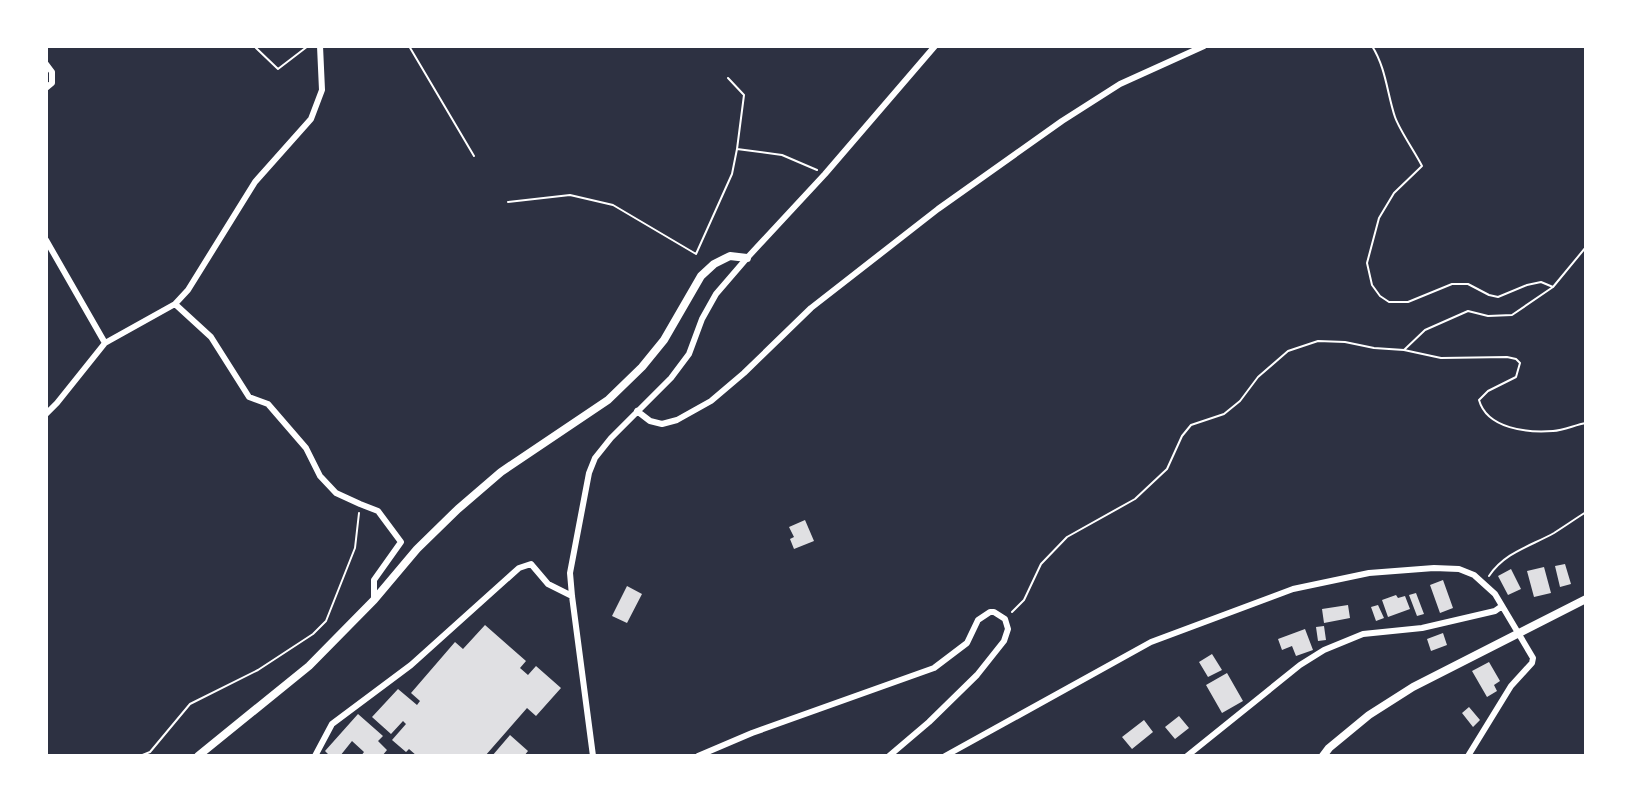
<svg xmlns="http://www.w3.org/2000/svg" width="1632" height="802" viewBox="0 0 1632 802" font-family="Poppins,sans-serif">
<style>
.building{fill:#e0e0e3}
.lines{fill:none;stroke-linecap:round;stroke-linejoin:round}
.path{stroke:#fff;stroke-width:2}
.minor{stroke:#fff;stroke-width:6}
.tertiary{stroke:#fff;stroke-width:8}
.secondary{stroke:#fff;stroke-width:8}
</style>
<rect width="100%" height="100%" fill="#2d3142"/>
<path class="building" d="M805,520L814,541L794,549L790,539L794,537L789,527Z
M1565,564L1571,584L1560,587L1555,566Z
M1544,567L1551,593L1534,597L1527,571Z
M1511,569L1521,589L1508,595L1498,576Z
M1443,580L1453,608L1440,613L1430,585Z
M627,586L642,594L627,623L612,616Z
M1416,593L1424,614L1417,616L1409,595Z
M1396,595L1398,598L1405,596L1410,609L1388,617L1382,600Z
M1348,605L1350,618L1324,623L1322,609Z
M1378,605L1384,618L1376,621L1371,607Z
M485,625L526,661L520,668L528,675L536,666L561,688L536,716L527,708L485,756H417L409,749L406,752L392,740L406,724L403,721L391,734L372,717L398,689L417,705L420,701L411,693L455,642L463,649Z
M1324,626L1326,640L1318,641L1316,627Z
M1305,629L1313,650L1296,656L1292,646L1282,650L1278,639Z
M1443,633L1447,645L1431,651L1427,639Z
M1212,654L1222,670L1208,677L1199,662Z
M1489,662L1500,681L1494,685L1497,691L1487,697L1472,671Z
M1227,673L1243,701L1222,713L1206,685Z
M1469,707L1480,720L1473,727L1462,713Z
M358,714L383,736L378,741L387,750L382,756H361L364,752L352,741L340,756H330L325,751Z
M1179,716L1189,728L1175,739L1165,727Z
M1144,720L1153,732L1132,749L1122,737Z
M510,735L528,751L524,756H492Z"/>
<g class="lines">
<path class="path" d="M254,46L278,69L308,46
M409,46L474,156
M1372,46C1386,68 1387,93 1395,117C1400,131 1415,152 1422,166L1394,193L1379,218L1367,263L1372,285L1380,296L1389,302H1408L1452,284H1468L1489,295L1498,297L1527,285L1541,282L1553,287
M728,78L744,95L737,149
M508,202L570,195L613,205L696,254L732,174L737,149L782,155L817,170
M1404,350L1425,330L1468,311L1488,316L1512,315L1553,287L1586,247
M1489,576C1505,552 1531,546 1554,533C1565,526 1575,519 1586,512
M1012,612L1024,600L1041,564L1067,537L1135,499L1167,469L1182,436L1191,425L1224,414L1240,401L1258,377L1288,351L1318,341L1345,342L1374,348L1404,350L1441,358L1507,357L1516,359L1520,363L1516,377L1488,391L1479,400C1487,429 1528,433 1553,431C1564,430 1575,425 1586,423
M140,756L150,752L190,704L258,670L313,634L326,621L355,548L359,513"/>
<path class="minor" d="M46,64L52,72V83L46,88
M46,240L105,343
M175,304L211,337L249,397L268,404L306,448L320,476L336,493L360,504L378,511L401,542L374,580V600
M637,411L650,421L662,424L677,420L711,401L744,373L811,308L938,209L1062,121L1120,84L1204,46
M46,414L57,403L105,343L175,304L188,290L255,182L311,119L322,90L320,46
M315,756L332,724L411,665L519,568L531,564L548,584L572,596
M593,756L572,596L570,573L589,473L595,458L611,438L671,378L689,354L702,319L716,294L747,258L825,174L935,46
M698,756L752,733L934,668L967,643L978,620L990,612H994L1005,619L1008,629L1004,641L977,675L929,722L889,756
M945,756L1151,642L1293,589L1369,573L1434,568L1459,569L1474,575L1495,594L1533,658L1532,663L1511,686L1468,756
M1187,756L1300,665L1324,650L1363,634L1422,628L1495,611L1502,606"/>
<path class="tertiary" d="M198,756L309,666L374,600L417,549L458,509L501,472L608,400L642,367L664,340L701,276L714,264L730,256L747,258"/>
<path class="secondary" d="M1323,756L1329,748L1369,715L1413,687L1586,599"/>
</g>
<rect width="1632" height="802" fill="none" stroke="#ffffff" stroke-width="96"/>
</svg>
